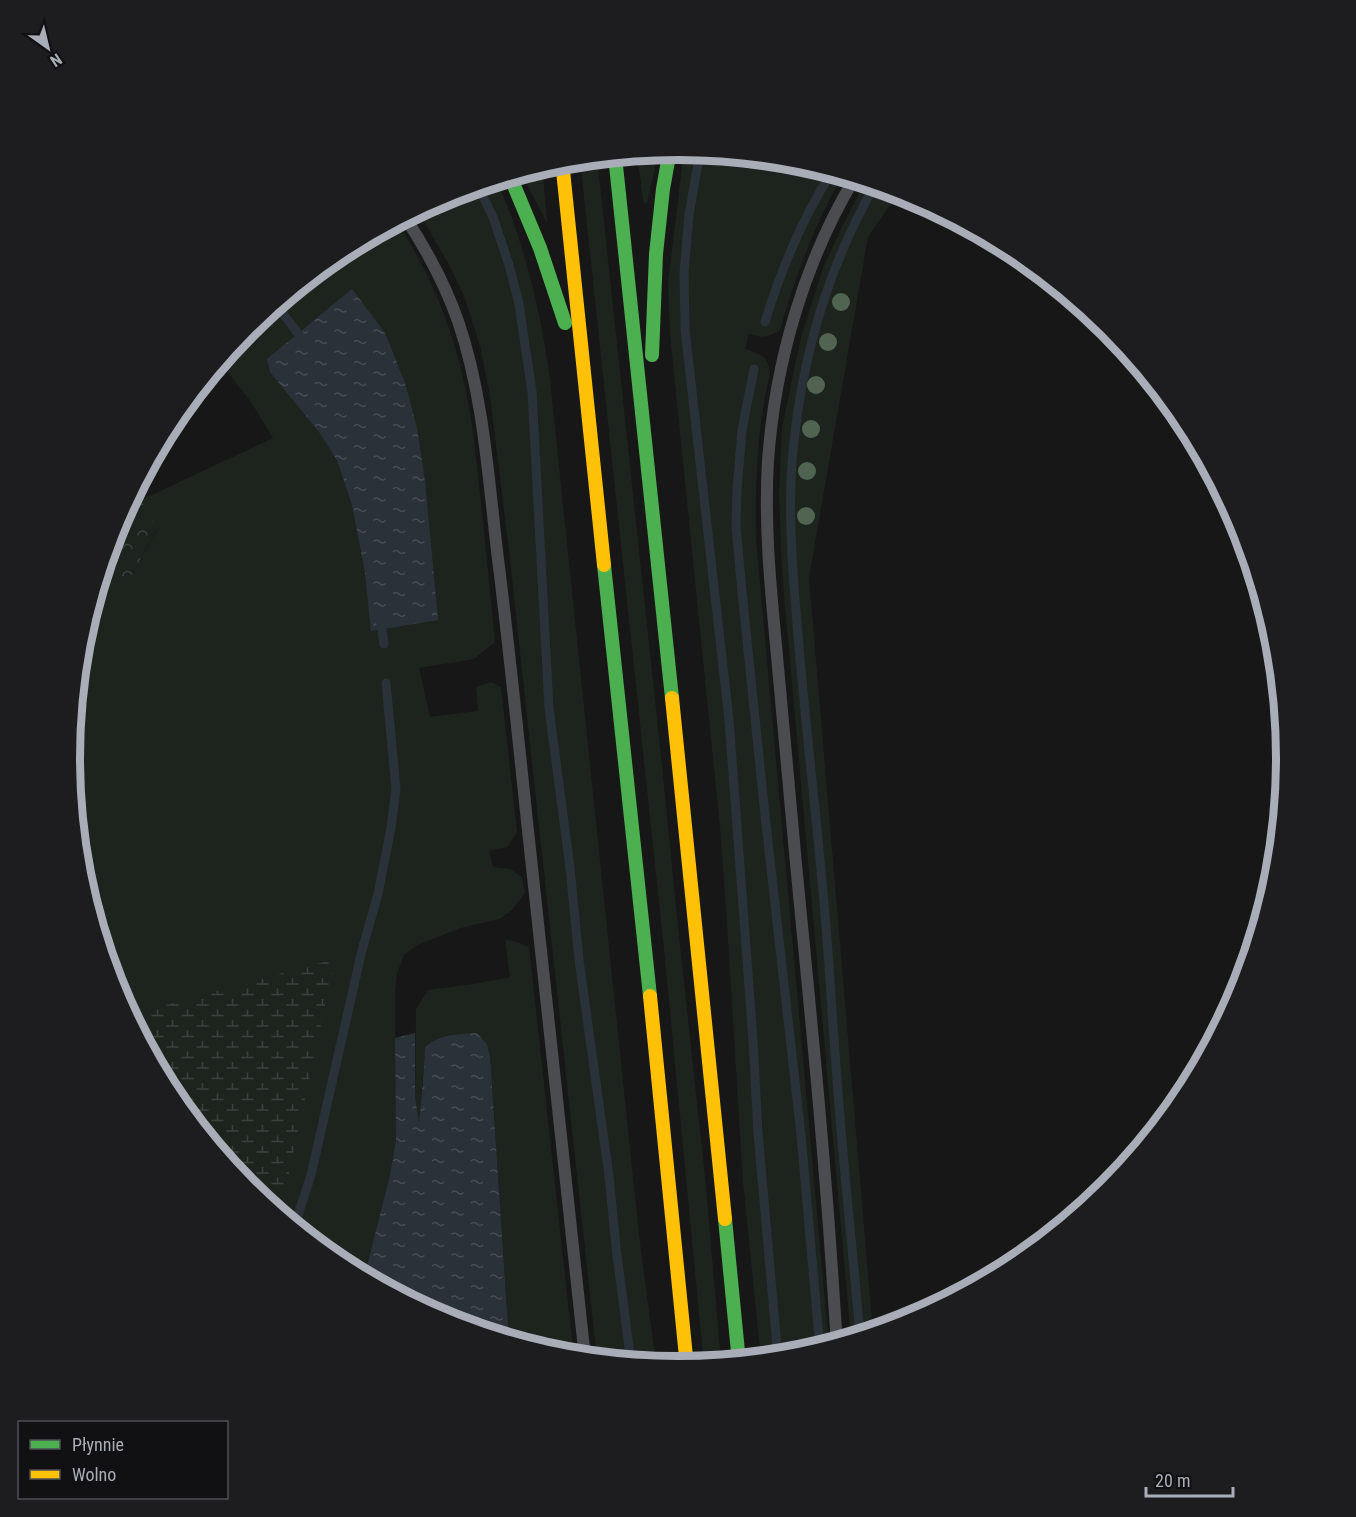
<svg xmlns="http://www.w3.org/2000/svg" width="1356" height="1517" viewBox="0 0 1356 1517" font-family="'Roboto Condensed',sans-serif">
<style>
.green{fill:#1d241e}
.forest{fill:url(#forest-crowns)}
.wetland{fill:url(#wetland-marsh)}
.water{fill:url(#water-ripples)}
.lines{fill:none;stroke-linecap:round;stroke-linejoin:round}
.stream{stroke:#2a3239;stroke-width:9}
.lane{stroke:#4b4c50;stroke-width:12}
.fast{stroke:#4caf50;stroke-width:14}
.slow{stroke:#ffc107;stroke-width:14}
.tree{fill:#506451}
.rim{fill:none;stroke:#a8adb8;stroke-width:8}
</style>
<defs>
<pattern id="forest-crowns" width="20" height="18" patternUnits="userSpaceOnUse" patternTransform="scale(1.5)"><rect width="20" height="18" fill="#1d241e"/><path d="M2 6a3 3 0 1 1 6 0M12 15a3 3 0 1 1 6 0" fill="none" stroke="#3b413d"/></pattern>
<pattern id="wetland-marsh" width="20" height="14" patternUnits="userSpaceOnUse" patternTransform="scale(1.5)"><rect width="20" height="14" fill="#1d241e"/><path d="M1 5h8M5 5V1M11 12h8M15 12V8" fill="none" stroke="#3b413d"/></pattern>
<pattern id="water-ripples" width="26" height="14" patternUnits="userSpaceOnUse" patternTransform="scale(1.5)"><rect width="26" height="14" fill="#2a3239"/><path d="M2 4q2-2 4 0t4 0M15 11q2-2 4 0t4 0" fill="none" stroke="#464d54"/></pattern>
</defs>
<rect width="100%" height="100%" fill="#171717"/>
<path class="green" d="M684,150L797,161L843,175C815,223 795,277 780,330C766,338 764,338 749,334L745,349C759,354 768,354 770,373C757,427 755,484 756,539L829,1346L796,1356L761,1359L743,1182L727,923L720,827L670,334L668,283Z
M659,151L647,203H645L643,200L637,154Z
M597,157L661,756L678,927L706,1186L721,1363L704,1365L664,949L580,159Z
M542,167L547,218V223L521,173Z
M496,180C503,196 510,211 515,227C532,277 543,328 550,380L639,1235L656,1365L597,1359L509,551L490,396L480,346L464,296L448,263L418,211L445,196Z
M865,182L899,192L868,237L809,578L873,1333L851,1339L782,572L779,494L782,428L794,370L802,334L823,268L840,231Z
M396,222C434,276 458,342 469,407C475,441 478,476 482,511C486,555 491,598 495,642L474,659L419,668L430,717L478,711L476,687L491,682L501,687L517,832L507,847L489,851L493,867L510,869L522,877L525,893L511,911L499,919L461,928L417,945L404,955L397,973L395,993L396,1139L390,1175L364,1278L339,1265L247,1189L171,1097L115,991L81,877L69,759L81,639L99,579L127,583L157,530L141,500L273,438L251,402L220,362L248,328L340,252Z
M505,939L518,942L529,947L574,1357L559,1356L509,1340L490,1056L487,1044L477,1033C457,1034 439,1034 425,1047L419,1127L415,1097L416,1009L428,990L474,984L510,977Z"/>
<path class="forest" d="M141,500L157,529L127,583L99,579L115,525L125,508Z"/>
<path class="wetland" d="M335,959L289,1173L277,1213L247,1189L171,1097L138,1034L155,1008Z"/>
<path class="water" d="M352,289L385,333L405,383L417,428L425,481L438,620L371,631L365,572L352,505L337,460L319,432L270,372L267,359Z
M415,1033V1097L419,1123L423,1081L425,1047C440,1034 457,1034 477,1033L487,1044L490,1056L509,1340L445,1321L364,1278L390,1175L396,1139L395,1038Z"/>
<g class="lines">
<path class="stream" d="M700,152L689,215L684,273L685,329L729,720L753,1040L758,1133L778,1358
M478,186L493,217L509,265L519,304L532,392L549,708L570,868L579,960L609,1176L616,1247L631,1363
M276,305L304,341
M765,322C781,270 802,218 832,172
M754,369L742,430L737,490L736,526L742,592L765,815L801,1135L820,1349
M380,617L384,644
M294,1227L311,1175L362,950L378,894L391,828L396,789L386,683
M860,1337C853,1251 843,1165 837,1079C832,1017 829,954 823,892C815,802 804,712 797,623C792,564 787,499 794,441C804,349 829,265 875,185"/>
<path class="lane" d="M405,217C426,249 445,284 458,321C483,394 488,474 497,551C508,638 517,725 526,812C545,994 565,1176 585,1358
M837,1344C833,1288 830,1233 825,1177C817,1073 806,968 796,864C790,795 783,725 777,656C771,592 764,526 768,461C775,362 804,263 854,179"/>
<path class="fast" d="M615,156L672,698
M510,176L540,248L565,323
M652,355L656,254L663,189L670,150
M604,565L650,996
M725,1219L739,1362"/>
<path class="slow" d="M562,161L604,565
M672,698L725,1219
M650,996L687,1367"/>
</g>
<g class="tree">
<circle cx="841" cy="302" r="9"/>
<circle cx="828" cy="342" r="9"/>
<circle cx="816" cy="385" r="9"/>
<circle cx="811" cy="429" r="9"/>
<circle cx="807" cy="471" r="9"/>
<circle cx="806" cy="516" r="9"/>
</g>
<path d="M0 0H1356V1517H0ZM80 758a598 598 0 1 1 1196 0a598 598 0 1 1-1196 0Z" fill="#1d1d20" fill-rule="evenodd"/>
<path class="rim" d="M80 758a598 598 0 1 1 1196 0a598 598 0 1 1-1196 0Z"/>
<rect x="18" y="1421" width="210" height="78" fill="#111113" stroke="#4d4f55" stroke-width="1.5"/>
<rect x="30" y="1440" width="30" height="9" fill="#4caf50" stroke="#4d4f55" stroke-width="1.5"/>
<text x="72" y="1451" font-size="18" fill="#a8adb8">Płynnie</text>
<rect x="30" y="1470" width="30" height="9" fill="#ffc107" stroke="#4d4f55" stroke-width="1.5"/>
<text x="72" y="1481" font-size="18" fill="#a8adb8">Wolno</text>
<g transform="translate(48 48) rotate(146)" stroke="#111113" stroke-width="4.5" paint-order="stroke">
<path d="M0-4.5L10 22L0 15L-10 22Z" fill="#a8adb8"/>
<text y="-9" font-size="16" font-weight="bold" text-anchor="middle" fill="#a8adb8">N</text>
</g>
<path d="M1146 1487v9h87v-9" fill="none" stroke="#a8adb8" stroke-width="3"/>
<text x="1155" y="1487" font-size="18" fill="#a8adb8" stroke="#111113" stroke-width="4.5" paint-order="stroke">20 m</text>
</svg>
